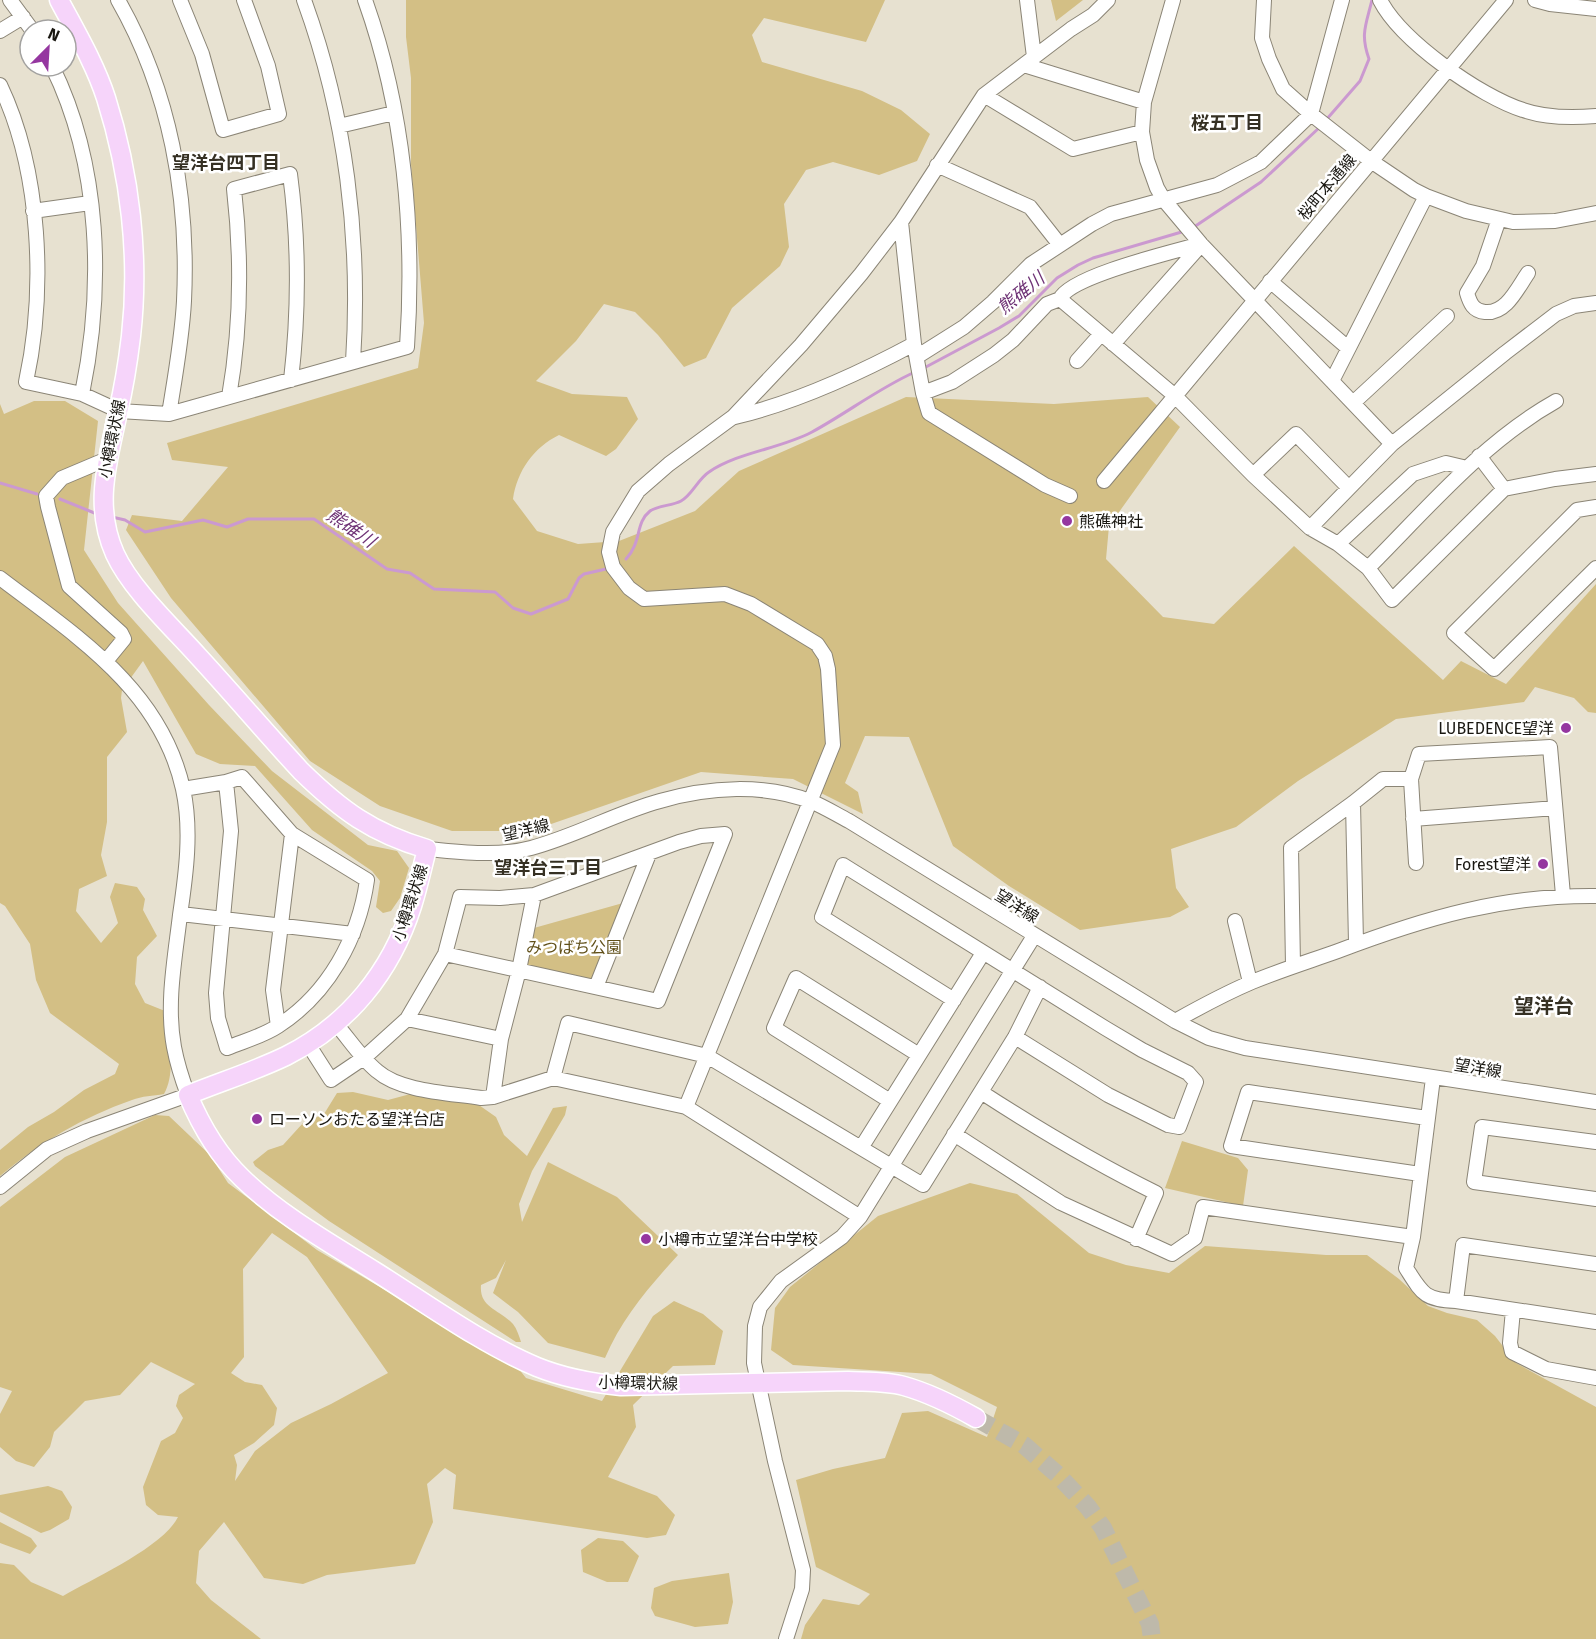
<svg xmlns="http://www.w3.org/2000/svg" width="1596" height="1639" viewBox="0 0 1596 1639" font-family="'Fira Sans','Noto Sans JP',sans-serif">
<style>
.green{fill:#d3bf85;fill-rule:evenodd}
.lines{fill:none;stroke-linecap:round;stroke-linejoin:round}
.stream{stroke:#cb99d0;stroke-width:3}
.major-tunnel{stroke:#beb9aa;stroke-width:18;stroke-dasharray:18 9;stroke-linecap:butt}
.minor-casing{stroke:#8b8576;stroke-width:16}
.major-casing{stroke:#fff;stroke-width:21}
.minor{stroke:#fff;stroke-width:14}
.major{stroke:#f6d4fa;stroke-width:18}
.poi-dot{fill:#9537a0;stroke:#fff;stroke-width:2}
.labels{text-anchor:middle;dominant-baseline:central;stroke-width:5;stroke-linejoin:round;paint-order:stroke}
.street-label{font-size:16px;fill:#191711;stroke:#fff}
.poi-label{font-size:16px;fill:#191711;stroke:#fff;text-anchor:start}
.park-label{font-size:16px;fill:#615019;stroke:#fff}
.neighbourhood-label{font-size:18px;font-weight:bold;fill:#353023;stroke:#fff}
.water-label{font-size:18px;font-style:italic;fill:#6f3376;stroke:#fff}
.quarter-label{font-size:20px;font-weight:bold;fill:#353023;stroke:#fff}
</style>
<rect width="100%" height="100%" fill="#e7e1d0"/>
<path class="green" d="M406,0H885L866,42L764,18L752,35L762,62L862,91L901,110L930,134L917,161L879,175L833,162L806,170L784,204L789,247L780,266L732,308L706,358L684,367L658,335L635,312L604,304L576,341L536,381L572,394L627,397L638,419L616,449L606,456L559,435C534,447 517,471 513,499L537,531L578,544L619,541L695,511L739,471L906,397L1054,404L1148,397L1180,427L1109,526L1106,559L1163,617L1214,624L1294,546L1443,680L1461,661L1506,684L1596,584V713L1588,712L1574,698L1535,687L1524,702L1396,719L1298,781L1236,827L1171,849L1176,888L1189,907L1170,917L1080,930L1009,886L953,846L909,737L865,736L845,783L858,792L863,814L793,779L701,772L531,831H452L380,806L310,761L171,598L126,530L132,515L182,521L228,467L172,460L167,443L418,368L424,323L411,164V78L406,37Z
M1051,0H1083L1056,21Z
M34,401H65L98,421L84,550L118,603L209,705L272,771L368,845L397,851L409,868L400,898L391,911L383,913L376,907L380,881L372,871L312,830L255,766L220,764L196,754L143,661L122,690L121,698L127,732L107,757V822L101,855L107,876L79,889L76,911L101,943L118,923L110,897L115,883L137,887L145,899L143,910L157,936L137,957L135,984L145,1003L165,1011C168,1037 177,1070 164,1094C153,1096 142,1096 132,1100C83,1117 39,1143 0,1176V1150L28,1127L54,1112L84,1090L115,1074L119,1064L50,1013L36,980L30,944L5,906L0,903V404L4,414Z
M623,903L592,981L526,965L534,928Z
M353,1092L388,1100L414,1093L476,1103L496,1117L504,1135L527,1156L553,1108L567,1106L565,1115L532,1171L519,1204L522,1222L548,1162L617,1197L678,1255C649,1287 622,1318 605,1358L548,1343L518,1312L493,1293L506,1260L496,1278L481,1285C479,1308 499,1309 513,1324C517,1329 519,1336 521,1342H516L329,1221L255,1166L253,1162L268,1150L283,1145L303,1123L324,1114L337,1093Z
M155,1115L169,1116L210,1155L228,1183L317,1250L518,1368L526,1378L602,1401L653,1316L674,1301L703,1314L723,1331L715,1365L673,1366L633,1405L636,1427L608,1477L657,1496L675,1515L666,1535L647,1538L453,1509L456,1475L445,1468L427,1484L433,1522L415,1564L327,1575L303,1584L264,1578L224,1522L199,1551L196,1583L211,1600L261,1639H0V1563L14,1565L31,1582L63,1596C94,1578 163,1547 178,1517L158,1515L146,1505L143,1487L161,1441L175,1433L183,1418L176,1406L179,1395L195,1384L151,1362L120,1395L85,1401L54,1432L50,1447L34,1467L16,1461L0,1447V1414L12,1391L0,1387V1207L65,1157ZM272,1233L307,1257L388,1373L331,1404L291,1423L255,1451L235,1481L237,1465L234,1455L254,1443L274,1425L277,1408L262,1385L245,1382L231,1373L244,1357L243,1269Z
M1182,1141L1238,1158L1248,1170L1243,1206L1165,1188Z
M970,1183L1017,1194L1089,1253L1126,1265L1169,1273L1205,1246L1326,1255H1367L1399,1279L1428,1306L1447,1313L1477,1320L1495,1336L1516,1363L1596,1407V1639H801L805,1625L823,1599L859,1605L870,1594L816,1567L796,1480L833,1469L885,1458L902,1413L928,1411L987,1437L997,1407L931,1374L793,1365L771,1350L775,1308L790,1287L878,1216Z
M48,1486L62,1491L72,1507L69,1519L50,1530L41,1533L0,1512V1495Z
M0,1522L31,1538L37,1546L30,1554L0,1543Z
M598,1538L623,1541L639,1556L628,1582H607L583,1572L581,1550Z
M729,1573L733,1602L728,1624L695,1627L655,1616L651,1608L654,1588L672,1581Z"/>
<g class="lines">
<path class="stream" d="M1326,120L1360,81L1369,59C1360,34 1366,25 1372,0
M1194,227L1261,182L1320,127
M924,368L999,328L1019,316L1057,278L1078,265L1093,258L1185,231
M0,483L37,494
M60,499L97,514
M112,517L125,520L145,532L203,520L227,527L248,519H314L387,569L410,573L434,589L495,592L513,608L531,614L568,599L579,578L584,574L606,569
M626,559C642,542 635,523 650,511C659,505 672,506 681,501C692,495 698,479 709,472C738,452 780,449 812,432C847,413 879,388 915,372"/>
<path class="major-tunnel" d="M976,1418L1024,1445L1058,1475L1088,1507L1103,1528L1150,1624L1152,1639"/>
<defs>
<path id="minor" d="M10,0L32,30
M118,0C170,91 189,197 184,301C182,339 175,377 169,414
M180,0L202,54L223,130L279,114L268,66L244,0
M304,0C346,115 361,240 353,362
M1027,0L1034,57
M1173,0L1144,102L1142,132L1147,160L1157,188L1164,200L1201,244L1392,444
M1264,0L1262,38L1269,59L1283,89L1311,114L1371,161L1414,190L1426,196L1466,211L1513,222L1555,221L1596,213
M1380,0C1401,41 1481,97 1523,110C1546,118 1572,118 1596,116
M1535,0L1550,4L1596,9
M0,31L23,17
M1024,65L1144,102
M52,66C101,165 104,288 82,394
M0,85C41,171 46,290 26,382L82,394L119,411L169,414L407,347C415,231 404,109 365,0
M984,95L1073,149L1142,132
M339,126L394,113
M937,165L1030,207L1060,245
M33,211L90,203
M1499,219L1483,266L1467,293C1470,303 1473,311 1485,312C1506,314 1517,289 1528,273
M901,222L914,344L923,393L929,413L1045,485L1070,496
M1270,281L1348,348
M1060,299C1070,276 1173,252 1201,244
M1113,344L1200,246
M918,356L964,327L993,302L1031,264L1092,224L1111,214L1217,185L1261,162L1311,114L1342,0
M1077,361L1101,334
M1332,381L1426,196
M923,393L952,382L994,355L1013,340L1047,304L1060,299L1174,395L1253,475L1310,528L1338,544L1368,568L1392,600L1504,489L1555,479L1596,474
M229,397C241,328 242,259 234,189L290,174C299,242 299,311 291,380
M1353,403L1447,316
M735,417C798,402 858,374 914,344
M1479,456L1504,489
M1253,475L1296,434L1348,487
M1104,481L1506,0
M1596,507L1577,510L1454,633L1494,669L1596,568
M1310,528L1392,444L1505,353L1556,314L1574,306L1596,303
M1338,544L1413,474L1446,463L1467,468
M1368,568C1427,509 1483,442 1556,401
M0,578C76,636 161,689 183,789C192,830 186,874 180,915C175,958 166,1004 174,1047C177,1063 182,1079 188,1095L87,1131L47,1149L0,1187
M106,661L124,639L121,633L69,586L48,507L46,496L62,478L107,459
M183,789L226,782L242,777L292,834L367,880C359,938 328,994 278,1026C263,1036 244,1041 227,1048L218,1018L216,993L231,831L226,782
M1353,803L1356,943
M1413,819L1555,808
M427,849C462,852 497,857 531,848C576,836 616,813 660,801C708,787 765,783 812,802C825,807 837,815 849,821L1175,1021L1209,1038L1245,1048L1596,1102
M1416,863L1411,779L1419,754L1550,747L1563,895
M181,914L353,934
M1235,921L1250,982
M1293,966L1291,848L1353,803L1383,779H1411
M596,987L649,854
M954,1000L822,917L843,865L1105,1028L1142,1050L1188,1073L1196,1082L1179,1127L1168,1125L1108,1095L1015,1037
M407,1019L501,1039
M1175,1021C1200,1007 1226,993 1252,982C1281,970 1310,961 1338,951C1425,918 1503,895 1596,896
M336,1024C349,1039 361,1058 377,1071C401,1092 450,1093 481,1098L493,1097L553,1078L686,1107L860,1217
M278,1026L273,990L292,834
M308,1044L331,1080L365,1057L407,1019L445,954L460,897L500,898L534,895L679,842L701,836L725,834L658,1001L445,954
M553,1078L568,1023L707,1056L923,1185L1015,1037L1040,987
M1433,1078L1413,1237L1406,1268C1422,1293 1424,1300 1456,1301L1596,1322
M981,1092C1038,1129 1095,1163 1156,1193L1136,1239
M493,1097L501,1039L519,970L534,895
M890,1101L774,1028L796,978L919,1055
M686,1107L833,745L828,669L825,656L817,644L751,604L725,594L644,599L629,588L613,567L609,552L613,532L638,491L669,464L733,417L801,345L861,274L901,222L984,95L1071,29L1093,15L1108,0
M954,1134L1061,1203L1172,1254L1195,1238L1203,1207L1413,1237
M1596,1142L1482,1127L1474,1182L1596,1199
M861,1148L983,953
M1420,1174L1231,1146L1248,1092L1427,1118
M1456,1301L1463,1245L1596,1264
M1513,1310L1510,1343L1512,1352L1546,1369L1596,1378
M786,1639L802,1589L803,1570L775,1461L754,1363L755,1326L760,1307L781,1281L842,1237L860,1217L1034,936"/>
<path id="major" d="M59,0C76,32 95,64 106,98C130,174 140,257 131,336C128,361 124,387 118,412C108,461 93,505 115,554C131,589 172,627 198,656C233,694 266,733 301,771C341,810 372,833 427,849C422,868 418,887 412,906C391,972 348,1025 286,1056C255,1071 220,1082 188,1095C201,1126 217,1154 242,1178C281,1216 330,1243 376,1272C427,1304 482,1344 537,1367C564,1378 592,1383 621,1386L848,1381C867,1382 886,1381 904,1386C929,1393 953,1405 976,1418"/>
</defs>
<use href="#minor" class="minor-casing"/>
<use href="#major" class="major-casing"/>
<use href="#minor" class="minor"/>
<use href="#major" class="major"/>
</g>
<g class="poi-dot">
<circle cx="1067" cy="521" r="6"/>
<circle cx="1566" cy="728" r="6"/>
<circle cx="1543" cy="864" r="6"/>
<circle cx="257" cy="1119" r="6"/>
<circle cx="646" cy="1239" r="6"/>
</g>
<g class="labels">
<g class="street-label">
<text transform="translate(1327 187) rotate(-50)">桜町本通線</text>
<text transform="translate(112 439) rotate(-79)">小樽環状線</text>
<text transform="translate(526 830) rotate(-13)">望洋線</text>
<text transform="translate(410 903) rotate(-72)">小樽環状線</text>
<text transform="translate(1017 906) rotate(32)">望洋線</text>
<text transform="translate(1478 1068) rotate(9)">望洋線</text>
<text transform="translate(638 1383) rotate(1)">小樽環状線</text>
</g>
<g class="poi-label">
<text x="1079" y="521">熊礁神社</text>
<text x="1554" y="728" text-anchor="end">LUBEDENCE望洋</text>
<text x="1531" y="864" text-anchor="end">Forest望洋</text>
<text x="269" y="1119">ローソンおたる望洋台店</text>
<text x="658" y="1239">小樽市立望洋台中学校</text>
</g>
<g class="park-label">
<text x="574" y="947">みつばち公園</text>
</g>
<g class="neighbourhood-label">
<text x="1227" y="123">桜五丁目</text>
<text x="226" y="163">望洋台四丁目</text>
<text x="548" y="868">望洋台三丁目</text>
</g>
<g class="water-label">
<text transform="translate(1021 293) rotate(-39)">熊碓川</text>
<text transform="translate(351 528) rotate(34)">熊碓川</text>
</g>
<g class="quarter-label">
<text x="1544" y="1006">望洋台</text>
</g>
</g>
<g transform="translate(48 48) rotate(24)"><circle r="28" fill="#ffffff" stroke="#a3a2a0" stroke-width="1.5"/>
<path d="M0-4.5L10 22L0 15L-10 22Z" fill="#9537a0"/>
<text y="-9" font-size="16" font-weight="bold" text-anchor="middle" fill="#191711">N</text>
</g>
</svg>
